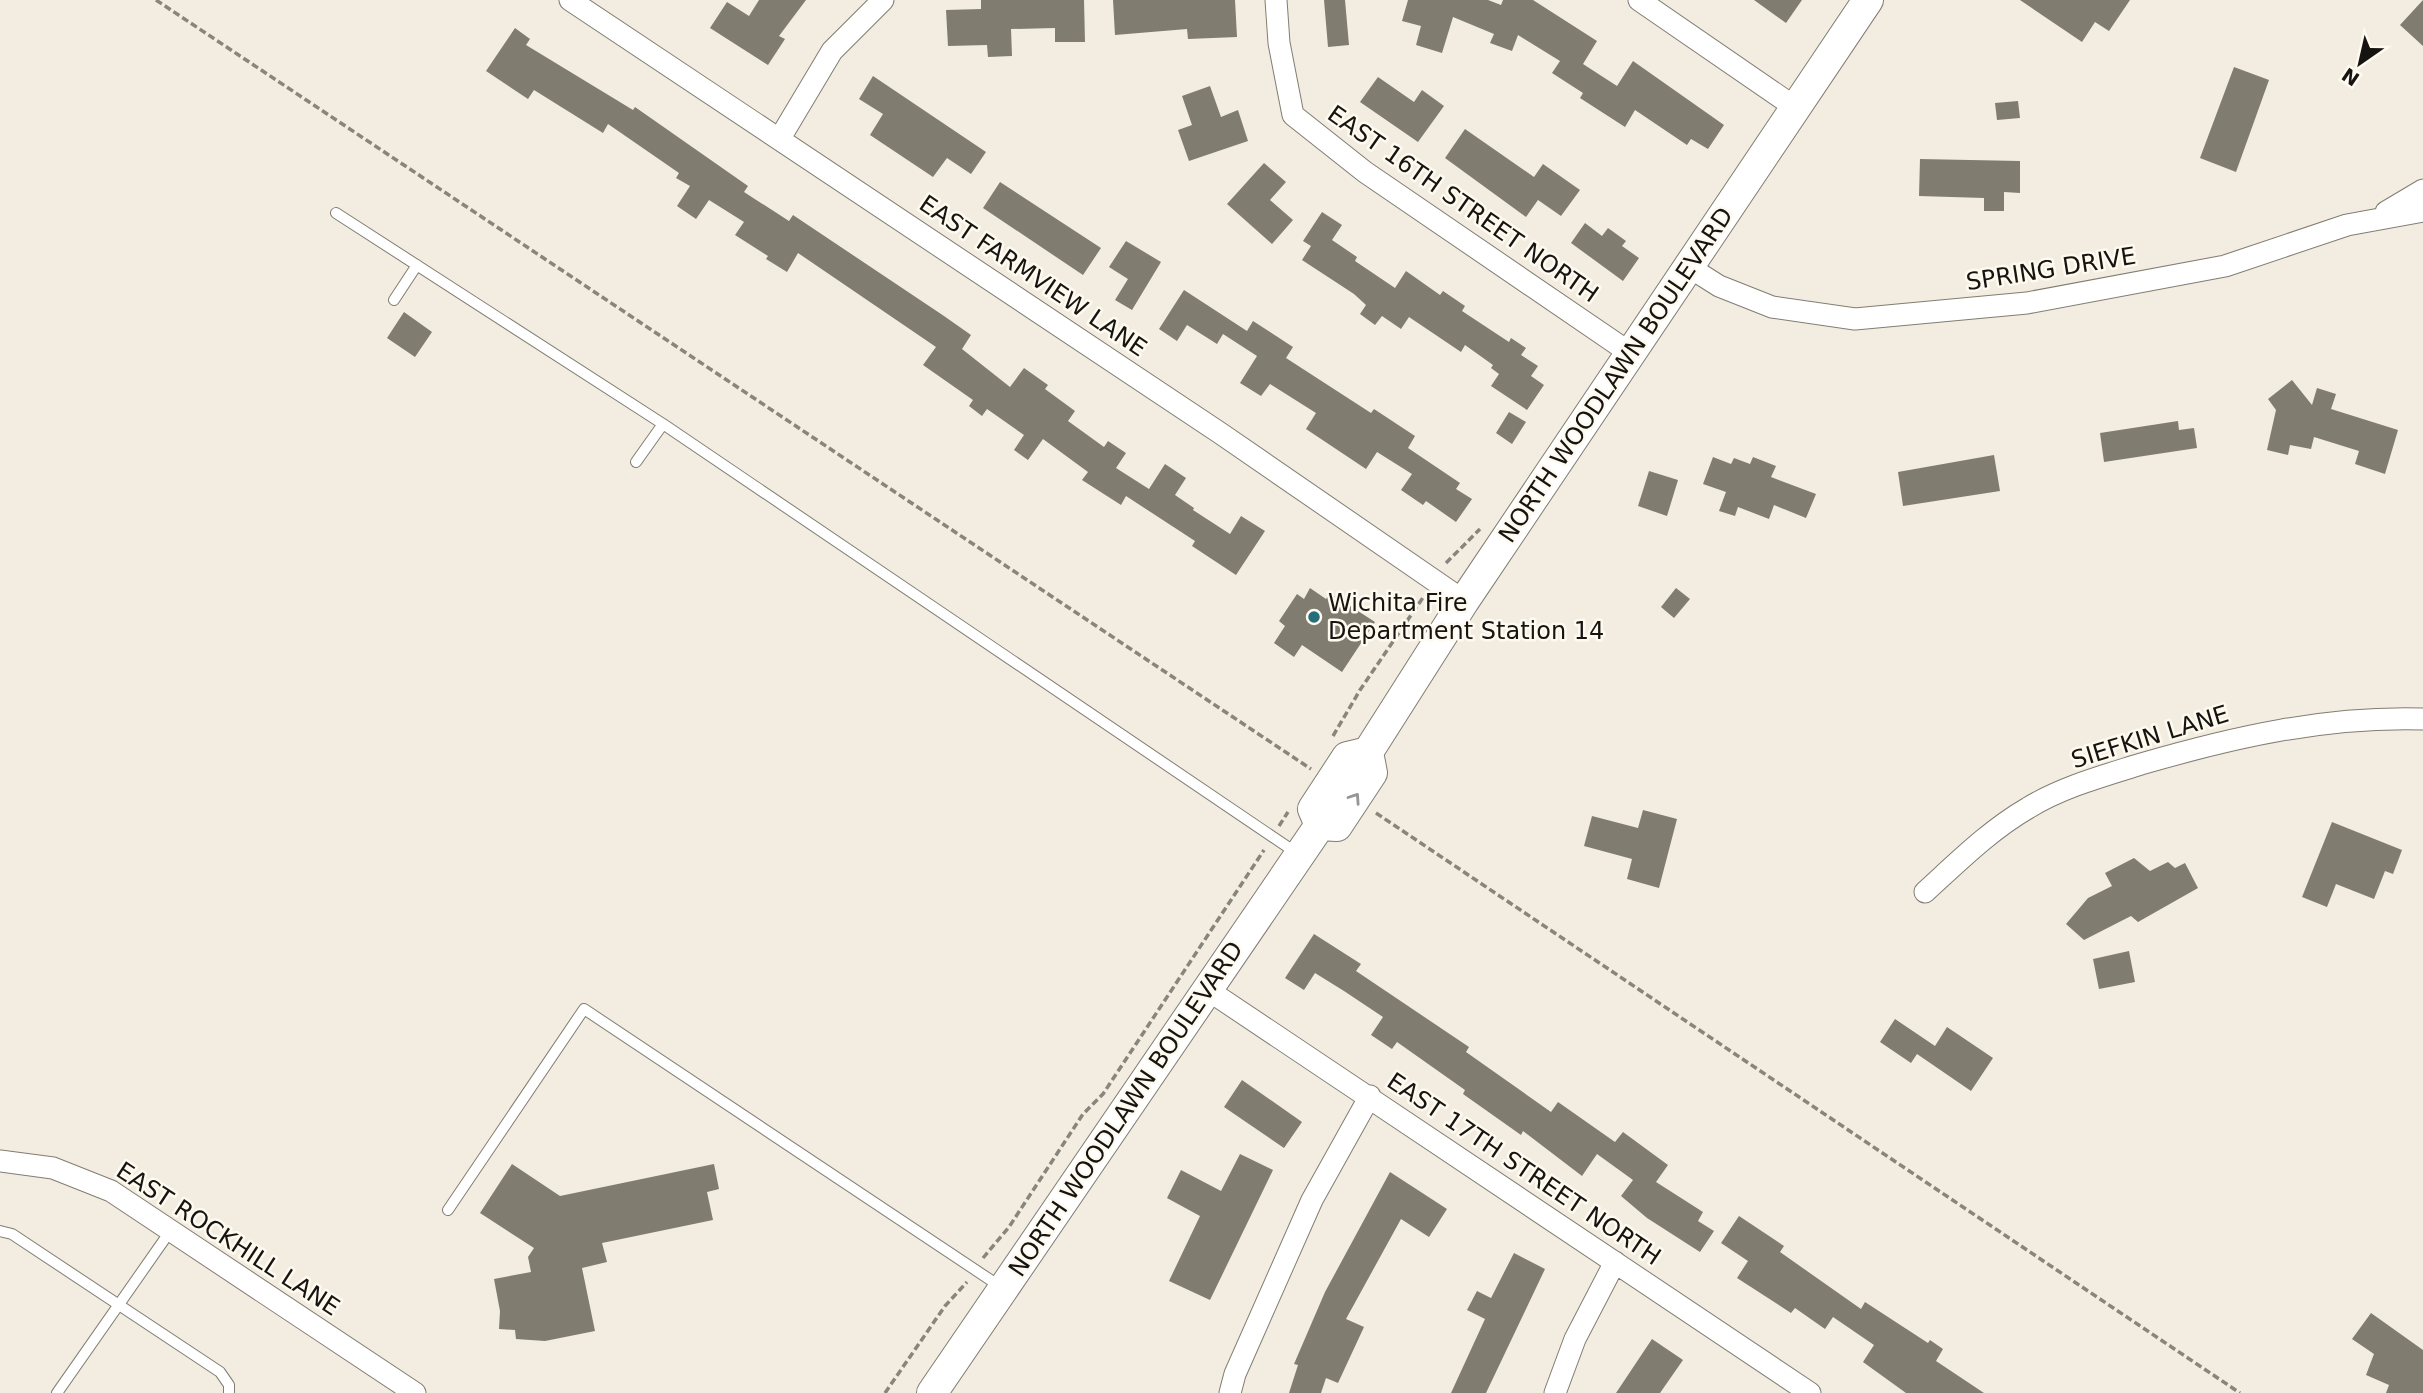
<svg xmlns="http://www.w3.org/2000/svg" width="2423" height="1393" viewBox="0 0 2423 1393" font-family="'DejaVu Sans',sans-serif">
<style>
.building{fill:#807c70}
.lines{fill:none;stroke-linecap:round;stroke-linejoin:round}
.service-casing{stroke:#827d72;stroke-width:12}
.minor-casing{stroke:#827d72;stroke-width:23}
.secondary-casing{stroke:#827d72;stroke-width:32}
.path{stroke:#88857c;stroke-width:3.5;stroke-dasharray:7 3.5;stroke-linecap:butt}
.service{stroke:#fff;stroke-width:10}
.minor{stroke:#fff;stroke-width:21}
.secondary{stroke:#fff;stroke-width:30}
.oneway{stroke:#969593}
.poi-dot{fill:#276e7c;stroke:#fefaf0;stroke-width:2.5}
.labels{text-anchor:middle;dominant-baseline:central;stroke-width:5;stroke-linejoin:round;paint-order:stroke}
.street-label{font-size:24px;fill:#161410;stroke:#fefaf0}
.poi-label{font-size:24px;fill:#161410;stroke:#fefaf0;text-anchor:start}
</style>
<rect width="100%" height="100%" fill="#f2ede0"/>
<path class="building" d="M759,0H806L779,36L785,39L768,65L710,28L727,2L749,16Z
M981,0H1084L1085,42H1055V28L1011,29L1012,56L988,57L987,45L948,46L946,10L981,9Z
M1113,0H1235L1237,37L1188,39L1187,29L1115,35Z
M1324,0H1345L1349,45L1328,47Z
M1408,0H1488L1501,5L1503,0H1533L1597,41L1583,64L1617,86L1633,61L1724,125L1708,149L1691,139L1687,145L1635,110L1625,127L1580,98L1583,93L1552,73L1560,61L1518,35L1512,51L1490,43L1494,34L1453,17L1442,53L1416,45L1421,26L1402,21Z
M1754,0H1802L1786,23Z
M2020,0H2130L2109,31L2095,22L2082,42Z
M2423,0V46L2400,25Z
M515,28L530,39L526,45L633,110L635,107L748,186L744,192L789,221L793,215L944,316L971,335L962,349L1010,387L1024,368L1048,385L1045,389L1075,411L1068,421L1104,447L1108,441L1126,453L1116,468L1149,489L1165,464L1186,478L1175,495L1194,508L1193,510L1230,534L1241,516L1265,531L1236,575L1192,546L1195,541L1126,496L1121,505L1082,480L1088,472L1043,439L1028,460L1014,450L1024,435L987,409L982,416L969,406L973,400L923,365L936,347L798,253L787,272L766,259L768,256L735,235L744,222L709,200L696,219L677,206L690,186L676,178L679,173L608,124L603,133L534,90L528,99L486,71Z
M2234,67L2269,80L2236,172L2200,158Z
M873,76L986,152L971,174L947,158L933,177L870,135L883,114L859,99Z
M1378,77L1414,102L1422,90L1444,106L1418,142L1360,102Z
M1210,86L1221,117L1238,110L1248,141L1189,161L1178,130L1192,125L1182,96Z
M2018,101L2020,118L1997,120L1995,103Z
M1465,129L1534,177L1543,164L1580,190L1561,216L1538,200L1526,217L1445,158Z
M1920,159L2020,161V193L2004,192V211H1984V198L1919,196Z
M1264,163L1286,182L1270,200L1293,220L1272,244L1227,204Z
M1000,182L1101,248L1083,275L983,208Z
M1322,212L1342,225L1332,240L1357,257L1355,261L1395,288L1406,271L1440,295L1443,291L1465,306L1462,311L1509,342L1511,338L1526,348L1521,355L1538,366L1531,376L1544,385L1527,410L1491,386L1499,374L1491,368L1493,365L1465,345L1461,352L1409,317L1401,329L1382,316L1375,325L1360,314L1366,305L1354,294L1302,260L1311,246L1303,241Z
M1585,223L1602,236L1608,228L1626,241L1622,246L1639,258L1623,281L1571,243Z
M1126,241L1161,262L1132,310L1115,300L1128,279L1109,267Z
M1184,290L1247,331L1253,321L1293,347L1286,358L1371,413L1374,409L1415,436L1408,448L1460,483L1456,489L1472,499L1456,522L1426,501L1423,505L1401,490L1412,474L1377,452L1366,469L1306,429L1316,413L1270,384L1261,396L1240,383L1257,356L1223,334L1217,344L1187,325L1177,341L1159,329Z
M404,312L432,332L415,357L387,338Z
M2292,380L2312,405L2317,388L2336,394L2331,409L2398,430L2385,474L2355,464L2359,451L2314,437L2311,449L2290,445L2288,455L2267,450L2276,410L2268,399Z
M1509,412L1526,422L1512,444L1496,433Z
M2178,421L2179,430L2194,428L2197,448L2104,462L2100,433Z
M1994,455L2000,491L1903,506L1898,472Z
M1713,457L1731,464L1734,458L1750,464L1753,457L1776,466L1771,477L1816,494L1806,518L1774,505L1769,519L1738,507L1735,516L1719,511L1726,492L1703,484Z
M1649,471L1678,480L1667,516L1638,506Z
M1310,588L1326,599L1330,593L1375,622L1342,672L1302,645L1294,657L1274,643L1285,626L1279,621L1297,594L1304,599Z
M1676,588L1690,599L1674,618L1661,607Z
M1643,810L1677,819L1659,888L1627,879L1632,859L1584,846L1592,816L1638,828Z
M2332,822L2402,850L2393,874L2385,871L2374,899L2336,884L2327,907L2302,897Z
M2134,858L2150,871L2168,862L2175,868L2185,863L2198,888L2138,922L2131,916L2084,940L2066,924L2088,898L2112,886L2105,873Z
M1314,934L1361,964L1356,971L1469,1047L1466,1052L1551,1112L1558,1102L1615,1142L1623,1132L1668,1165L1656,1182L1703,1212L1698,1221L1714,1231L1700,1252L1647,1218L1621,1196L1633,1180L1597,1154L1582,1176L1523,1131L1521,1135L1463,1094L1465,1090L1397,1042L1392,1049L1371,1035L1383,1017L1344,991L1315,973L1304,990L1285,978Z
M2129,951L2135,982L2099,989L2093,959Z
M1895,1019L1935,1046L1947,1027L1993,1058L1971,1091L1917,1054L1911,1063L1880,1042Z
M1242,1080L1302,1122L1284,1148L1224,1107Z
M1240,1154L1273,1170L1210,1300L1169,1281L1200,1216L1167,1198L1181,1170L1221,1191Z
M512,1164L560,1196L714,1164L719,1189L707,1192L713,1220L602,1243L607,1262L582,1268L595,1331L545,1341L516,1339L515,1330L499,1329L500,1311L494,1279L531,1272L528,1257L534,1248L480,1213Z
M1390,1172L1447,1209L1429,1237L1401,1219L1346,1319L1364,1327L1338,1383L1326,1378L1321,1393H1289L1298,1365L1294,1364L1325,1292Z
M1739,1216L1784,1246L1780,1252L1861,1309L1865,1302L1928,1343L1930,1340L1943,1349L1936,1361L1984,1393H1906L1863,1362L1874,1345L1833,1317L1825,1329L1795,1308L1791,1313L1737,1278L1748,1261L1721,1243Z
M1514,1253L1545,1269L1486,1393H1451L1485,1319L1467,1310L1477,1291L1491,1298Z
M2371,1313L2423,1350V1393H2386L2389,1385L2366,1375L2374,1354L2352,1339Z
M1652,1339L1683,1360L1660,1393H1616Z"/>
<g class="lines">
<defs>
<path id="service" d="M336,213L663,424L1298,854
M394,300L417,265
M636,462L663,424
M448,1210L584,1009L1001,1287
M0,1231L12,1234L220,1372L229,1385V1393
M57,1393L171,1230"/>
<path id="minor" d="M570,0L1220,433L1464,601
M1276,0L1279,43L1293,115L1365,172L1630,353
M1639,0L1796,108
M780,138L832,51L883,0
M2386,212L2423,190
M1689,267L1719,286L1772,307L1855,319L2027,303L2225,266L2347,225L2423,211
M1925,892C1958,862 1990,830 2028,808C2062,787 2103,776 2141,764C2234,737 2326,716 2423,719
M1208,990L1810,1393
M0,1161L53,1168L111,1191L415,1393
M1230,1393L1235,1374L1312,1200L1370,1096
M1555,1393L1575,1339L1615,1262"/>
<path id="secondary" d="M1320,825L1337,826L1372,773L1368,752L1464,601L1868,0
M1320,825L1313,809L1347,757L1368,752
M932,1393L1320,825"/>
</defs>
<use href="#service" class="service-casing"/>
<use href="#minor" class="minor-casing"/>
<use href="#secondary" class="secondary-casing"/>
<path class="path" d="M156,0L1311,769
M1446,563L1480,529
M1333,736L1360,690L1424,596
M1376,813L2240,1393
M1279,826L1288,812
M983,1258L1009,1227L1083,1114L1103,1094L1264,850
M885,1393L945,1306L967,1282"/>
<use href="#service" class="service"/>
<use href="#minor" class="minor"/>
<use href="#secondary" class="secondary"/>
</g>
<defs><path id="oneway-chevron" d="M-2-3.5L2.5 0L-2 3.5" fill="none" stroke-width="1.6" stroke-linecap="round" stroke-linejoin="round" transform="scale(1.75)"/></defs>
<use class="oneway" href="#oneway-chevron" transform="translate(1355 798) rotate(-56)"/>
<circle class="poi-dot" cx="1314" cy="617" r="7"/>
<g class="labels">
<g class="street-label">
<text transform="translate(1463 204) rotate(35)">EAST 16TH STREET NORTH</text>
<text transform="translate(2051 269) rotate(-9)">SPRING DRIVE</text>
<text transform="translate(1033 276) rotate(34)">EAST FARMVIEW LANE</text>
<text transform="translate(1616 375) rotate(-56)">NORTH WOODLAWN BOULEVARD</text>
<text transform="translate(2150 737) rotate(-17)">SIEFKIN LANE</text>
<text transform="translate(1126 1109) rotate(-56)">NORTH WOODLAWN BOULEVARD</text>
<text transform="translate(1524 1169) rotate(34)">EAST 17TH STREET NORTH</text>
<text transform="translate(228 1239) rotate(33)">EAST ROCKHILL LANE</text>
</g>
<g class="poi-label">
<text x="1328" y="603">Wichita Fire<tspan x="1328" dy="28">Department Station 14</tspan></text>
</g>
</g>
<g transform="translate(2360 63) rotate(214)" stroke="#fefaf0" stroke-width="5" paint-order="stroke">
<path d="M0-5L12 26L0 18L-12 26Z" fill="#161410"/>
<text y="-10" font-size="19" font-weight="bold" text-anchor="middle" fill="#161410">N</text>
</g>
</svg>
